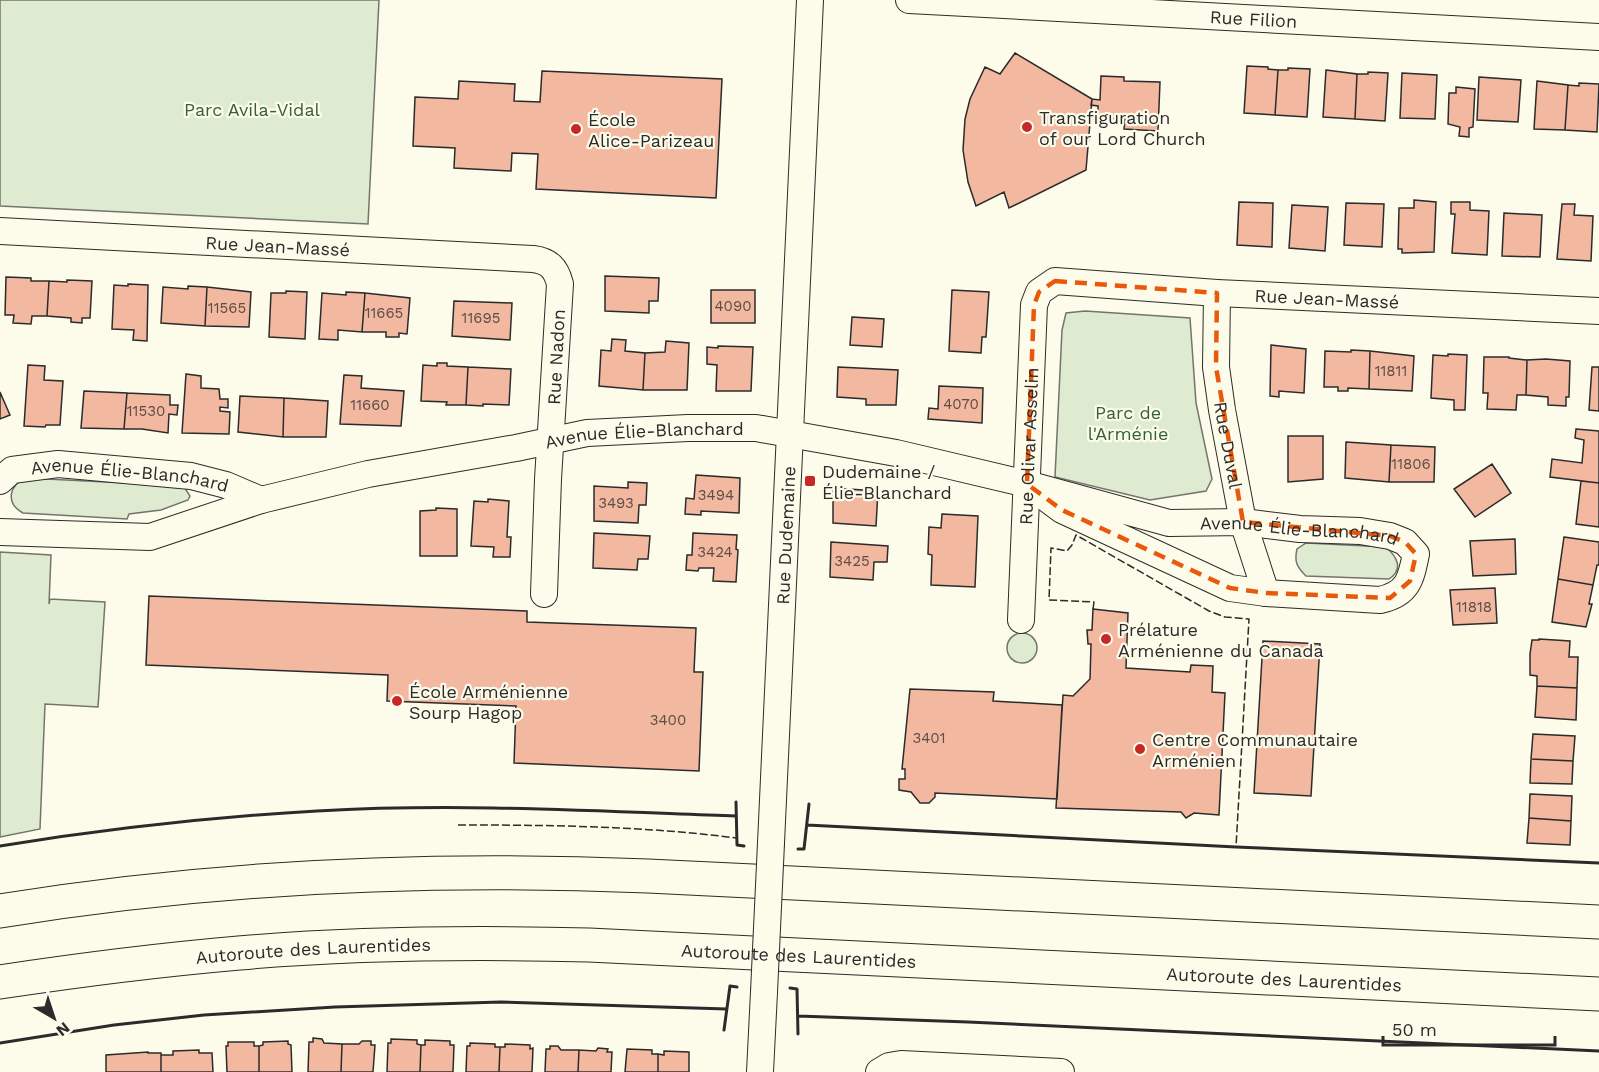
<svg xmlns="http://www.w3.org/2000/svg" width="1599" height="1072" viewBox="0 0 1599 1072" font-family="'Work Sans',sans-serif">
<style>
.green{fill:#deebd1;stroke:#74746e;stroke-width:1.5}
.building{fill:#f2b8a0;stroke:#2b2b2b;stroke-width:1.5}
.lines{fill:none;stroke-linecap:round;stroke-linejoin:round}
.minor-casing{stroke:#2b2b2b;stroke-width:28}
.highway-casing{stroke:#2b2b2b;stroke-width:35}
.minor{stroke:#fdfbea;stroke-width:26}
.highway{stroke:#fdfbea;stroke-width:33}
.minor-bridge-casing{stroke:#2b2b2b;stroke-width:28;stroke-linecap:butt}
.minor-bridge{stroke:#fdfbea;stroke-width:26}
.fence{stroke:#2b2b2b;stroke-width:1.5;stroke-dasharray:8 3;stroke-linecap:butt}
.wall{stroke:#2b2b2b;stroke-width:3}
.marked{fill:none;stroke:#e8590c;stroke-width:4.5;stroke-dasharray:12 8;stroke-linejoin:round}
.poi-dot{fill:#c62828;stroke:#fdfbea;stroke-width:2}
.labels{text-anchor:middle;dominant-baseline:central;stroke-width:4.5;stroke-linejoin:round;paint-order:stroke}
.number-label{font-size:15px;fill:#5d4e48}
.street-label{font-size:18px;fill:#2b2b2b;stroke:#fdfbea}
.park-label{font-size:18px;fill:#34623c;stroke:#fdfbea}
.poi-label{font-size:18px;fill:#2b2b2b;stroke:#fdfbea;text-anchor:start}
</style>
<rect width="100%" height="100%" fill="#fdfbea"/>
<path class="green" d="M0,0H379L368,224L0,206Z
M1085,311L1190,318L1196,403L1212,479L1206,491L1150,500L1055,477L1062,330L1066,313Z
M26,478L186,486V490L190,496L188,500L161,510L129,514L127,519L23,513C5,503 9,485 26,478Z
M1306,543L1386,547C1397,557 1404,569 1389,579L1306,576C1297,567 1294,562 1297,549Z
M0,552L51,555L49,604L50,599L105,602L98,707L45,704L40,829L0,837Z
M1007 648a15 15 0 1 1 30 0a15 15 0 1 1-30 0Z"/>
<path class="building" d="M1015,53L1092,99L1086,170L1009,208L1004,192L976,206L968,182L963,150L965,119L970,99L985,67L1000,74Z
M1247,66L1268,67V69L1278,70L1275,115L1244,113Z
M1288,68L1310,69L1307,117L1275,115L1278,70H1288Z
M1326,70L1357,74L1355,119L1323,117Z
M542,71L722,79L716,198L536,189L538,154L512,153L511,171L454,168L455,148L413,146L415,97L458,99L459,81L515,84L514,101L540,102Z
M1368,72L1388,73L1385,121L1355,119L1357,74H1368Z
M1402,73L1437,75L1435,119L1400,118Z
M1101,76L1124,77V81L1160,82L1158,131L1124,129L1125,119L1098,118V106L1091,105L1092,99L1100,100Z
M1479,77L1521,80L1518,122L1477,120Z
M1537,81L1568,85L1565,130L1534,129Z
M1579,83L1599,84L1597,132L1565,130L1568,85L1579,86Z
M1456,87L1475,89L1473,127L1469,128V137L1459,136L1460,127L1448,124L1449,93H1456Z
M1414,200L1436,202L1434,252L1402,253V249H1398L1399,208H1414Z
M1239,202L1273,203L1272,247L1237,245Z
M1451,202H1470V210L1489,211L1487,255L1452,253L1455,214H1451Z
M1346,203L1384,204L1382,247L1344,245Z
M1562,204H1575L1574,215L1593,216L1591,261L1557,259Z
M1292,205L1328,207L1325,251L1289,248Z
M1504,213L1542,215L1540,257L1502,256Z
M605,276L659,278L658,301H649V313L605,311Z
M6,277L31,278V281H49L47,316H32L31,324L13,323L14,315H5Z
M67,280L92,281L90,318H82V323L71,322V318L47,316L49,281L67,282Z
M128,284L148,285L147,341L133,340L134,330L112,329L114,285L128,286Z
M188,286L207,287L205,326L161,323L163,287L188,289Z
M207,287L251,292L249,327L205,326Z
M711,290H755V323H711Z
M952,290L989,292L986,337H982L981,353L949,351Z
M286,291L307,292L305,339L269,337L271,293H286Z
M346,292L365,293L362,332L338,330V340L319,339L322,293L346,295Z
M365,293L410,298L407,334L399,333V337H386V332H362Z
M454,301L512,303L510,340L452,336Z
M852,317L884,319L882,347L850,345Z
M612,339L626,340L625,351L645,353L643,390L599,386L601,350L611,351Z
M666,341L689,343L687,390H643L645,353L665,352Z
M1271,345L1306,349L1304,393L1279,391V397L1270,396Z
M718,346L753,347L751,391H716L717,365L707,364V347L718,348Z
M1351,350L1370,351L1369,389L1348,388V391H1338V387H1324L1325,351L1351,352Z
M1370,351L1414,356L1412,391L1369,389Z
M1448,354L1467,355L1465,410H1454V400L1431,398L1433,355L1448,356Z
M1484,357H1509V358L1527,360L1526,395H1517L1516,410L1487,409L1488,393H1483Z
M1546,359L1570,361L1569,397H1566V406L1548,405V397L1526,395L1527,360Z
M437,363H447V366L468,367L466,405H446L447,402L421,401L423,365L437,366Z
M28,365L45,366L44,380L63,381L60,425H46L45,427L24,426Z
M468,367L511,369L509,405L483,404V406L466,405Z
M838,367L898,370L896,405H866V399L837,397Z
M1592,367H1599V411L1589,410Z
M186,374L201,376V388L219,389L220,399H228V408L220,407V411L230,412L229,434L182,433Z
M344,375L362,376L361,388L404,391L401,426L340,424Z
M939,386L983,388L982,423L928,419L929,408L938,409Z
M84,391L127,393L124,429L81,428Z
M0,392L10,415L0,419Z
M127,393L170,395V405H178L177,415L169,414L168,433L142,429H124Z
M240,396L284,398L283,437L238,432Z
M284,398L328,401L326,437H283Z
M1576,429L1599,431V483L1550,477L1552,459L1582,463L1584,440L1575,438Z
M1288,436H1323V479L1288,482Z
M1346,442L1391,445L1389,482L1345,478Z
M1391,445L1435,447L1434,482H1389Z
M1492,464L1511,493L1475,517L1454,489Z
M696,475L740,478L739,513L701,511V515L685,514L686,498L694,499Z
M1581,481L1599,483V527L1576,524Z
M628,482L647,483L646,505H639L638,523L594,521V486L628,488Z
M833,488L878,491L876,526L833,523Z
M488,499L509,501L507,537H511L510,557H493L494,547L471,546L474,501L488,502Z
M436,508L457,509V556H420V511L436,510Z
M942,514L978,516L975,587L931,585L932,555L928,554L929,527L941,528Z
M594,533L650,536L648,559H638L637,570L593,568Z
M693,533L737,535L736,549L738,550L736,582L713,581L714,568H699L698,571L686,570L687,555H692Z
M1564,537L1599,542V565H1597L1593,585L1558,579Z
M1515,539L1516,574L1473,576L1470,541Z
M831,542L888,546L887,562H874L873,580L830,577Z
M1558,579L1593,585L1589,604H1592L1586,627L1552,622Z
M1495,588L1497,623L1453,625L1450,590Z
M149,596L527,611V622L696,628L694,672H703L699,771L514,763L516,706L387,701L388,675L146,665Z
M1093,609L1128,613L1126,668L1190,672L1191,665L1213,666L1212,692L1225,693L1219,815L1194,813L1186,818L1181,812L1056,808L1063,695L1073,696L1090,679L1091,644H1088L1087,630H1092Z
M1539,639L1570,641L1569,657H1578L1577,688L1537,686V676L1530,675V654L1532,640H1539Z
M1263,641L1320,644L1311,796L1254,793Z
M1537,686L1577,688L1576,720L1535,717Z
M910,689L994,692L993,701L1062,705L1057,799L935,793V797L929,803H920L911,792L899,790V779H905V769H902Z
M1533,734L1575,736L1573,761L1531,759Z
M1531,759L1573,761L1572,784L1530,783Z
M1530,794L1572,796L1571,821L1529,818Z
M1529,818L1571,821L1570,845L1527,843Z
M313,1038L322,1039L324,1043L342,1044L341,1072H308L309,1042H313Z
M391,1039L417,1040V1044L421,1045L420,1072H387L388,1043H391Z
M425,1040L450,1041V1045H454L453,1072H420L421,1045H425Z
M288,1041V1044L291,1045L292,1072H259V1046L263,1045V1042Z
M362,1041H371V1045H375L373,1072H341L342,1044H359Z
M228,1042H254V1046H259V1072H227L226,1046H228Z
M470,1043L495,1044V1047H500L499,1072H466L467,1046H470Z
M505,1044L530,1045V1049L533,1048L532,1072H499L500,1047H505Z
M550,1046H558L561,1050H579L578,1072H545L546,1049H550Z
M598,1048L608,1049L607,1052H612L611,1072H578L579,1050L596,1051Z
M627,1049L652,1050V1054H658V1072H625Z
M199,1050V1053H212L213,1072H161V1055H173V1051Z
M664,1051L689,1052V1072H658V1054L664,1055Z
M148,1052V1053H161V1072H106V1055Z"/>
<g class="lines">
<defs>
<g id="minor">
<path id="s1" d="M909,0L1599,37"/>
<path id="s2" d="M0,231L533,259C549,261 556,268 560,284L548,479L544,594"/>
<path id="s3" d="M1217,293L1216,367L1222,410L1243,522L1266,593"/>
<path id="s4" d="M0,481L12,470L58,464L191,476L226,485L261,500"/>
<path id="s5" d="M0,532L150,537L261,500L368,474L516,448L587,433L688,428H756L896,453L1027,484L1169,523L1243,522L1300,529L1360,531L1390,536L1405,542L1416,554C1411,579 1408,594 1380,600L1266,593L1230,588L1062,510L1027,484"/>
<path id="s6" d="M1021,620L1034,305L1039,292L1055,281L1217,293L1599,311"/>
<path id="s7" d="M771,843L810,0"/>
<path d="M760,1072L764,992"/>
<path d="M879,1072L889,1066L901,1064L1061,1072"/>
</g>
<g id="highway">
<path d="M0,911C215,876 430,867 648,876L1599,922"/>
<path id="s8" d="M0,982C79,970 159,960 239,953C355,943 472,942 589,945L1599,994"/>
</g>
</defs>
<use href="#minor" class="minor-casing"/>
<use href="#highway" class="highway-casing"/>
<use href="#minor" class="minor"/>
<use href="#highway" class="highway"/>
<defs>
<path id="minor-bridge" d="M764,992L771,843"/>
</defs>
<use href="#minor-bridge" class="minor-bridge-casing"/>
<use href="#minor-bridge" class="minor-bridge"/>
<path class="fence" d="M1093,609L1094,602L1049,600L1051,548L1067,551L1072,545L1076,535L1209,611L1225,617L1249,619L1236,847
M458,825C550,825 644,826 736,838"/>
<path class="wall" d="M736,802L737,845L744,846
M807,825L1236,847L1599,863
M0,846C105,829 210,817 317,811C456,803 596,811 736,816
M798,849H804L809,804
M790,988L797,989L798,1034
M798,1016L968,1022L1599,1051
M724,1030L730,986L737,987
M0,1043L114,1025L204,1015L335,1007L501,1002L727,1009"/>
</g>
<path class="marked" d="M1055,281L1217,293L1216,367L1243,522L1390,536L1405,542L1416,554L1410,581L1390,598L1266,593L1230,588L1062,510L1027,484L1034,305L1039,292Z"/>
<g class="poi-dot">
<circle cx="1027" cy="127" r="6"/>
<circle cx="576" cy="129" r="6"/>
<rect x="804" y="475" width="12" height="12" rx="3"/>
<circle cx="1106" cy="639" r="6"/>
<circle cx="397" cy="701" r="6"/>
<circle cx="1140" cy="749" r="6"/>
</g>
<g class="labels">
<g class="number-label">
<text x="733" y="306">4090</text>
<text x="227" y="308">11565</text>
<text x="384" y="313">11665</text>
<text x="481" y="318">11695</text>
<text x="1391" y="371">11811</text>
<text x="961" y="404">4070</text>
<text x="370" y="405">11660</text>
<text x="146" y="411">11530</text>
<text x="1411" y="464">11806</text>
<text x="716" y="495">3494</text>
<text x="616" y="503">3493</text>
<text x="715" y="552">3424</text>
<text x="852" y="561">3425</text>
<text x="1474" y="607">11818</text>
<text x="668" y="720">3400</text>
<text x="929" y="738">3401</text>
</g>
<g class="street-label">
<text stroke="none"><textPath href="#s1" startOffset="345">Rue Filion</textPath></text>
<text stroke="none"><textPath href="#s2" startOffset="278">Rue Jean-Massé</textPath></text>
<text stroke="none"><textPath href="#s6" startOffset="621">Rue Jean-Massé</textPath></text>
<text transform="translate(556 357) rotate(-87)">Rue Nadon</text>
<text stroke="none"><textPath href="#s5" startOffset="657">Avenue Élie-Blanchard</textPath></text>
<text stroke="none"><textPath href="#s3" startOffset="153">Rue Duval</textPath></text>
<text stroke="none"><textPath href="#s6" startOffset="174">Rue Olivar Asselin</textPath></text>
<text stroke="none"><textPath href="#s4" startOffset="135">Avenue Élie-Blanchard</textPath></text>
<text stroke="none"><textPath href="#s5" startOffset="1324">Avenue Élie-Blanchard</textPath></text>
<text stroke="none"><textPath href="#s7" startOffset="308">Rue Dudemaine</textPath></text>
<text stroke="none"><textPath href="#s8" startOffset="315">Autoroute des Laurentides</textPath></text>
<text stroke="none"><textPath href="#s8" startOffset="801">Autoroute des Laurentides</textPath></text>
<text stroke="none"><textPath href="#s8" startOffset="1287">Autoroute des Laurentides</textPath></text>
</g>
<g class="park-label">
<text x="252" y="109">Parc Avila-Vidal</text>
<text x="1128" y="412">Parc de<tspan x="1128" dy="21">l'Arménie</tspan></text>
</g>
<g class="poi-label">
<text x="1039" y="117">Transfiguration<tspan x="1039" dy="21">of our Lord Church</tspan></text>
<text x="588" y="119">École<tspan x="588" dy="21">Alice-Parizeau</tspan></text>
<text x="822" y="471">Dudemaine /<tspan x="822" dy="21">Élie-Blanchard</tspan></text>
<text x="1118" y="629">Prélature<tspan x="1118" dy="21">Arménienne du Canada</tspan></text>
<text x="409" y="691">École Arménienne<tspan x="409" dy="21">Sourp Hagop</tspan></text>
<text x="1152" y="739">Centre Communautaire<tspan x="1152" dy="21">Arménien</tspan></text>
</g>
</g>
<g transform="translate(54 1018) rotate(141)" stroke="#fdfbea" stroke-width="4.5" paint-order="stroke">
<path d="M0-4.5L10 22L0 15L-10 22Z" fill="#2b2b2b"/>
<text y="-9" font-size="16" font-weight="bold" text-anchor="middle" fill="#2b2b2b">N</text>
</g>
<path d="M1383 1036v9h172v-9" fill="none" stroke="#2b2b2b" stroke-width="3"/>
<text x="1392" y="1036" font-size="18" fill="#2b2b2b" stroke="#fdfbea" stroke-width="4.5" paint-order="stroke">50 m</text>
</svg>
